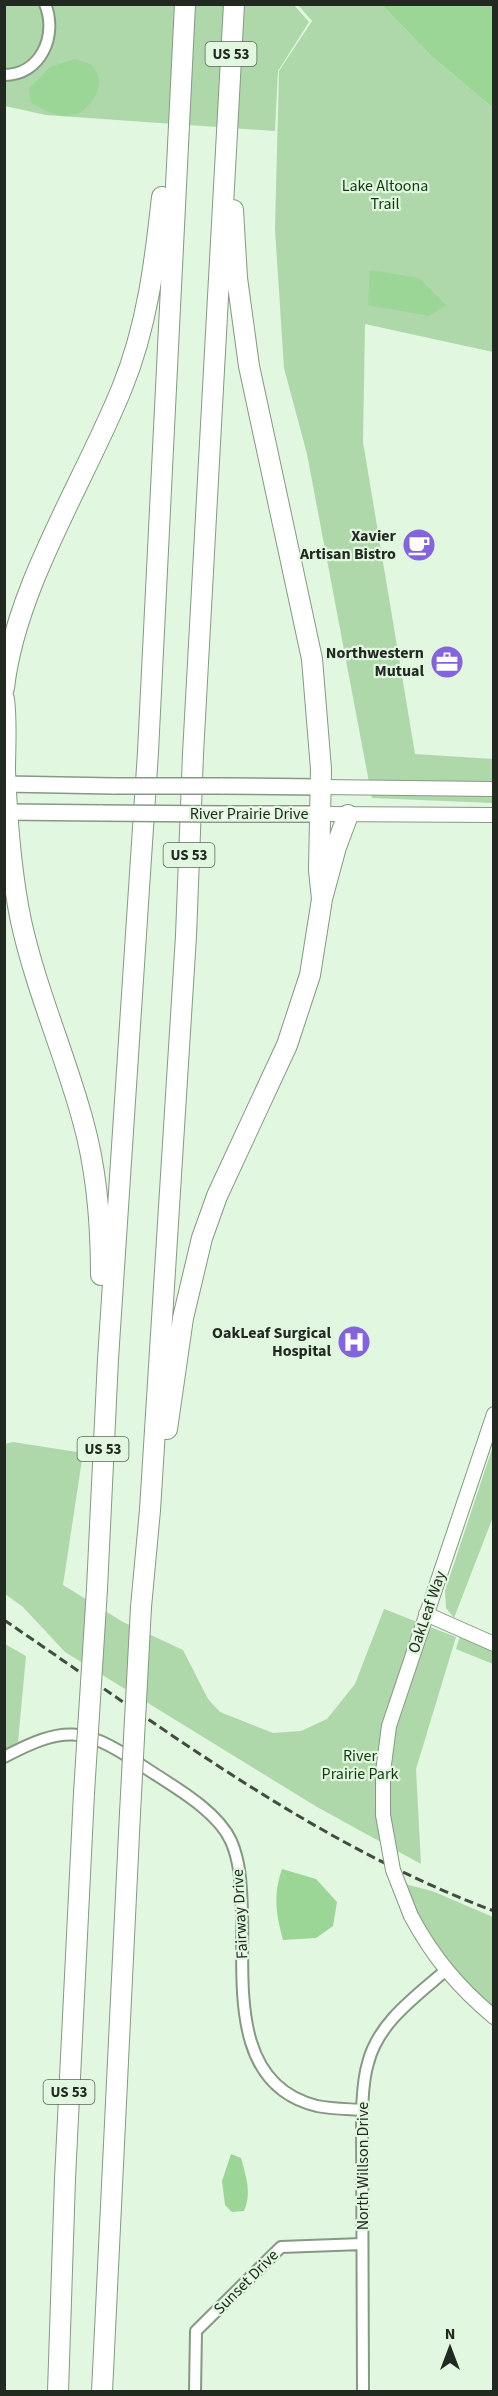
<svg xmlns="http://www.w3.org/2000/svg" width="498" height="2396" viewBox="0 0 498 2396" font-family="'Source Sans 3',sans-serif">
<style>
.green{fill:#aed8a9}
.water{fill:#9bd696}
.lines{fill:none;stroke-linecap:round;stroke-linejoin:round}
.minor-casing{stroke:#859983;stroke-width:14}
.tertiary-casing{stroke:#859983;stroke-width:16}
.secondary-casing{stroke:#859983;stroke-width:18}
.motorway-casing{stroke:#859983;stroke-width:22}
.minor{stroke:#fff;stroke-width:10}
.tertiary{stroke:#fff;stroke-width:14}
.secondary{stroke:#fff;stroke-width:15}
.motorway{stroke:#fff;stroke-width:20}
.rail{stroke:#424c41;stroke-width:3;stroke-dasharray:9 4.5;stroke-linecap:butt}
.tertiary-bridge-casing{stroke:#859983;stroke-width:16;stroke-linecap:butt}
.secondary-bridge-casing{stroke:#859983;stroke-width:18;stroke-linecap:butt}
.motorway-bridge-casing{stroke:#859983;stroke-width:22;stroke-linecap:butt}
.tertiary-bridge{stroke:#fff;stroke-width:14}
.secondary-bridge{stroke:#fff;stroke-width:15}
.motorway-bridge{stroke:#fff;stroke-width:20}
.labels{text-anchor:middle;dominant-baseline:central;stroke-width:4.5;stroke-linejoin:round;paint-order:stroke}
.shield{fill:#e1f7df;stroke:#5b675a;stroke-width:1.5}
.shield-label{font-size:15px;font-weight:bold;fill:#212921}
.park-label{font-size:16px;fill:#11390f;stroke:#e1f7df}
.poi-label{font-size:16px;font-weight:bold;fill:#212921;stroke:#e1f7df;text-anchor:end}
.street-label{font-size:16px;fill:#212921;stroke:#e1f7df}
</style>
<rect width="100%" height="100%" fill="#e1f7df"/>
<path class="green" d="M5,5H294L309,22L278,71L275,131L46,115L5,106Z
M298,5H382L430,55L493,108V352L365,324L363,442L415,754L493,759V803L372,798L307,454L284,368L275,229L279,71L312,21Z
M13,1442L83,1453L63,1585L123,1622L183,1650L208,1699L220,1712L273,1733L301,1731L327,1719L355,1684L384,1609L456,1637L416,1769L421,1864L317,1807L65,1652L23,1607L5,1594V1444Z
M493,1446V1517L454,1618L446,1608L445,1591Z
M462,1630L493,1644V1664L456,1649Z
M5,1644L26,1656L18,1742L5,1749Z
M397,1882L432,1891L493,1917V2015L462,1987Z"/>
<path class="water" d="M382,5H493V108L430,55Z
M75,59L92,65C95,70 100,76 99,82C99,98 82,117 65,116C53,115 40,108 30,102L29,88L50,67Z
M370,270L419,278L446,305L429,316L368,305Z
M282,1869L316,1879L337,1902L333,1926L316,1938L283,1940C276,1914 273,1895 282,1869Z
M231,2154L241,2158C246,2176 252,2193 244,2211L232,2212L225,2205L222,2181Z"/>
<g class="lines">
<defs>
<path id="minor" d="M4,75C41,75 58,35 45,4
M4,1757C63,1726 83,1726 138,1763C167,1783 216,1808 231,1841C241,1864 241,1888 242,1912C244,1981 229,2085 317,2106C331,2109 347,2109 362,2110
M195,2392L196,2331L281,2247L362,2244
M363,2392L362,2110C363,2094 363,2079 368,2063C378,2023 415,1997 445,1971"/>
<path id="tertiary" d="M320,787L494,789
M320,814L494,815
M426,1614L494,1644
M383,1815V1772L389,1726L494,1414
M411,1916C433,1957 458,1987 494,2017"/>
<path id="secondary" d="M4,784L114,786
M221,786L320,787
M4,812L102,813
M221,814H320"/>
<path id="motorway" d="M233,210L237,278L249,366L312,659L321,769L319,870L322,899
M4,688C15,588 84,482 122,388C147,327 155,262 162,197
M4,699C7,723 5,747 5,771C7,821 11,873 21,921C36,990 65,1054 83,1121C97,1171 101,1224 101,1275
M167,1429L183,1318L202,1238L217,1196L287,1045L310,975L322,899L336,847L348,815
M97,1589L108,1359L148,752L185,4
M141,1607L150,1510L186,936L193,754L234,4
M58,2392L65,2179L84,1793
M102,2392L130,1813"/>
</defs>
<use href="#minor" class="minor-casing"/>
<use href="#tertiary" class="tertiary-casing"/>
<use href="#secondary" class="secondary-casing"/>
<use href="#motorway" class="motorway-casing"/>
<use href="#minor" class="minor"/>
<use href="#tertiary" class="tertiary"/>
<use href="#secondary" class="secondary"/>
<use href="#motorway" class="motorway"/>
<path class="rail" d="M4,1620C162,1727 314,1844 494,1911"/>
<defs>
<path id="tertiary-bridge" d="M383,1815L393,1870L411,1916"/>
<path id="secondary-bridge" d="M114,786H221
M102,813L221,814"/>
<path id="motorway-bridge" d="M84,1793L97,1589
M130,1813L141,1607"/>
</defs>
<use href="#tertiary-bridge" class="tertiary-bridge-casing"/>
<use href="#secondary-bridge" class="secondary-bridge-casing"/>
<use href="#motorway-bridge" class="motorway-bridge-casing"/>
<use href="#tertiary-bridge" class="tertiary-bridge"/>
<use href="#secondary-bridge" class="secondary-bridge"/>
<use href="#motorway-bridge" class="motorway-bridge"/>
</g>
<defs>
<symbol id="cafe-disc" viewBox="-11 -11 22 22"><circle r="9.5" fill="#8463de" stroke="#e1f7df"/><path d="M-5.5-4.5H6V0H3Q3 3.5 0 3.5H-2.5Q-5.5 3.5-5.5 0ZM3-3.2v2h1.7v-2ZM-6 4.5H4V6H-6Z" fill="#fff"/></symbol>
<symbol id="office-disc" viewBox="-11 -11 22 22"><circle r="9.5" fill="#8463de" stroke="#e1f7df"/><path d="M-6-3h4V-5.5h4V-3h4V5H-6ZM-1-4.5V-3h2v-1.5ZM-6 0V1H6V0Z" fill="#fff"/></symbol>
<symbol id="hospital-disc" viewBox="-11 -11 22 22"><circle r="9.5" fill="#8463de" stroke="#e1f7df"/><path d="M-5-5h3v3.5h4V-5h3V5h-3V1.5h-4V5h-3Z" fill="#fff"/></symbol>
</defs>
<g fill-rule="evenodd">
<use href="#cafe-disc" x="400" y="526" width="38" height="38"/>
<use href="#office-disc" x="428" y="643" width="38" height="38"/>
<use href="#hospital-disc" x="335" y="1323" width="38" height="38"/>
</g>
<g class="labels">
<g class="shield">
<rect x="205.5" y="42" width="51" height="24" rx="4.5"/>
<rect x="163.5" y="843" width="51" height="24" rx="4.5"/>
<rect x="77.5" y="1437" width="51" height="24" rx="4.5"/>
<rect x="43.5" y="2080" width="51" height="24" rx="4.5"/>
</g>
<g class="shield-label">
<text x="231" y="54">US 53</text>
<text x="189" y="855">US 53</text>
<text x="103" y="1449">US 53</text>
<text x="69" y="2092">US 53</text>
</g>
<g class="park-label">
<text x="385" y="186">Lake Altoona<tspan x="385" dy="18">Trail</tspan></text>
<text x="360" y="1756">River<tspan x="360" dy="18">Prairie Park</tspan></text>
</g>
<g class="poi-label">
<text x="396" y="536">Xavier<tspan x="396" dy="18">Artisan Bistro</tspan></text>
<text x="424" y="653">Northwestern<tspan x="424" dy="18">Mutual</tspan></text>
<text x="331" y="1333">OakLeaf Surgical<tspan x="331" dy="18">Hospital</tspan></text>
</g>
<g class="street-label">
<text x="249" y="814">River Prairie Drive</text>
<text transform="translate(427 1612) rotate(-71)">OakLeaf Way</text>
<text transform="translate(240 1914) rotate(-93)">Fairway Drive</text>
<text transform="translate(363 2166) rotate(-90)">North Willson Drive</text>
<text transform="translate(246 2282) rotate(-45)">Sunset Drive</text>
</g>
</g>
<rect width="498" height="2396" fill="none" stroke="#212921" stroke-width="12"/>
<g transform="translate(450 2348)" stroke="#e1f7df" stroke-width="4.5" paint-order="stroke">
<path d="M0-4.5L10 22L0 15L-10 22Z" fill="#212921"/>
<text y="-9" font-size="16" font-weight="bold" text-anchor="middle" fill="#212921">N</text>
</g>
</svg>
